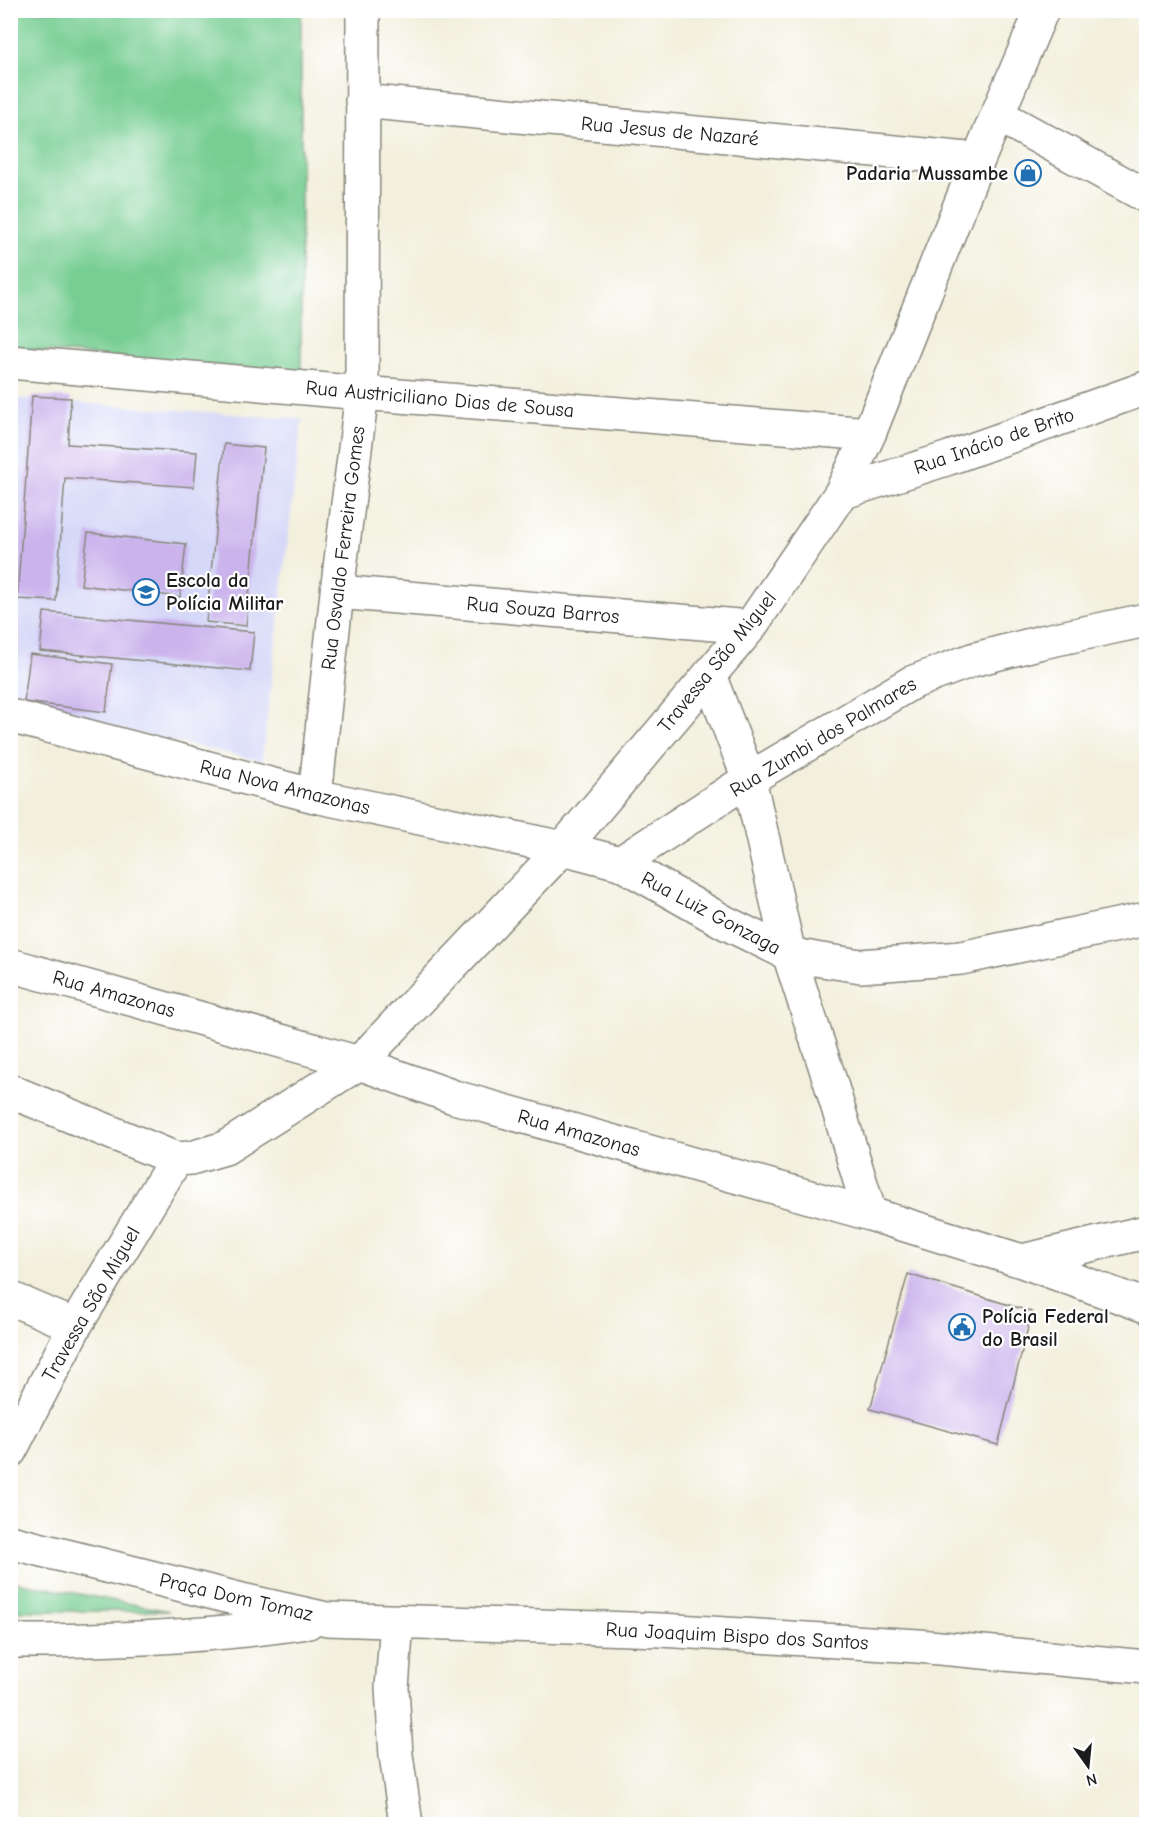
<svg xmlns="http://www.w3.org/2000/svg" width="1157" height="1835" viewBox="0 0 1157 1835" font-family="'Comic Neue',sans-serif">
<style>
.built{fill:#d6d8f8}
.green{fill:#77ce93;stroke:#4a7558;stroke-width:1.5}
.building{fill:#cbb3ec}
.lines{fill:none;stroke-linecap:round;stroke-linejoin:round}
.minor-casing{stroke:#87867c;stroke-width:36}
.minor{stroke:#fff;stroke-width:33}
.labels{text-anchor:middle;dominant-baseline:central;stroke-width:4.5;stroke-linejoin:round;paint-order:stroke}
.street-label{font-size:20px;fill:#1c1c1c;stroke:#fff}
.poi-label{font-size:20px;font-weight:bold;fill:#1c1c1c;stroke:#fff;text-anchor:start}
</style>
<rect width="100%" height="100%" fill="#fff"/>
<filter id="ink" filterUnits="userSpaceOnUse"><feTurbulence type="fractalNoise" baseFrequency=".0167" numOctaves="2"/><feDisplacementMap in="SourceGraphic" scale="12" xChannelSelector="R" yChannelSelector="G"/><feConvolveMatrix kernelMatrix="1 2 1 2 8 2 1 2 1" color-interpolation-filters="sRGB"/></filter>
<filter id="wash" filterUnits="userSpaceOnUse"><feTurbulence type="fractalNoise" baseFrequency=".008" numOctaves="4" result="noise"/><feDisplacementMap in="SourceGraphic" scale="24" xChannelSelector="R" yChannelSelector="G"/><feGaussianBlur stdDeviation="1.35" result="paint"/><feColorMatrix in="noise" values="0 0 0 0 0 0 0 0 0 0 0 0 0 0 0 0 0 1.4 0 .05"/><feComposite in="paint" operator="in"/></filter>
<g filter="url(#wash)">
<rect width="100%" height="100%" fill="#f2efdc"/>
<path class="built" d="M14,398L302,419L262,761L11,705L10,480Z"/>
<path class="green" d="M10,11H301V374L11,348Z
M10,1581H11L169,1611H11Z"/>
<g id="blocks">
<path class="building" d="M32,396L71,398L68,444L197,452L194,487L65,478L56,601L17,599Z
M224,444L264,448L246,626L206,622Z
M88,533L186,544L180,597L81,585Z
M44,612L254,632L250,671L40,651Z
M30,654L112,664L106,712L24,702Z
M908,1274L1032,1312L998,1445L870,1409Z"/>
</g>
</g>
<g filter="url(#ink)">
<use href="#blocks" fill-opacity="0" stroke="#87867c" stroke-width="1.5"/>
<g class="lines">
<defs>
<path id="minor" d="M362,101L978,160
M998,115L1146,196
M10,362L362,393L869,434
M841,493L949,458L1146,388
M337,592L750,627
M709,675L749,779L789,954L831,1084L870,1214
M10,716L315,796L563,848L620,863L726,923L789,954L815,959L861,966L961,958L1146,919
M315,796L337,592L362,393L363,10
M620,863L749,779L911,683L972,660L1042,642L1146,620
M10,965L359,1063L454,1097L870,1214L1022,1261L1146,1306
M10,1091L176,1159L191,1158L225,1148L359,1063L563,848L750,627L841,493L869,434L978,160L1042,10
M1022,1261L1146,1232
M10,1298L75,1326
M10,1451L75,1326L176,1159
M10,1542L242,1600L327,1619L661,1630L918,1646L1146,1667
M397,1621L392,1688L396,1755L406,1824
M10,1641C110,1641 209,1637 308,1622"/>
</defs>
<use href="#minor" class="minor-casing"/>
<use href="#minor" class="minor"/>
</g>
</g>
<defs>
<symbol id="shop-ring" viewBox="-11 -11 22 22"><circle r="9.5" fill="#fff" stroke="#1f6fb2" stroke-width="1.5"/><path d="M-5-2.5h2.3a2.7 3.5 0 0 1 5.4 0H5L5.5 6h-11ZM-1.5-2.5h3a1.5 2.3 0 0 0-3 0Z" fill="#1f6fb2"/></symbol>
<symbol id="school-ring" viewBox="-11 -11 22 22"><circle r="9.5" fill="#fff" stroke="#1f6fb2" stroke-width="1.5"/><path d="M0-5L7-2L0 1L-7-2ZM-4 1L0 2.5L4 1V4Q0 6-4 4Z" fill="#1f6fb2"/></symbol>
<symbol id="civic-ring" viewBox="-11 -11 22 22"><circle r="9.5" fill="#fff" stroke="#1f6fb2" stroke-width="1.5"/><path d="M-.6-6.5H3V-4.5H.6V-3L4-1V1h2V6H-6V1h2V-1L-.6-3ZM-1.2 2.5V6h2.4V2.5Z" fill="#1f6fb2"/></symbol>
</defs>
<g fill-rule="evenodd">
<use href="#shop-ring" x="1013" y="158" width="30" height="30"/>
<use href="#school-ring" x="131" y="577" width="30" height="30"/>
<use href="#civic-ring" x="947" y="1312" width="30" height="30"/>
</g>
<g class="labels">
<g class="street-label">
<text transform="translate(670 131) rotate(5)">Rua Jesus de Nazaré</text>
<text transform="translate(440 399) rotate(5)">Rua Austriciliano Dias de Sousa</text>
<text transform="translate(994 441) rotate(-19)">Rua Inácio de Brito</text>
<text transform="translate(343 548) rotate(-83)">Rua Osvaldo Ferreira Gomes</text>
<text transform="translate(543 610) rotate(5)">Rua Souza Barros</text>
<text transform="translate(717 662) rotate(-51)">Travessa São Miguel</text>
<text transform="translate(823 737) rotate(-31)">Rua Zumbi dos Palmares</text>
<text transform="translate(285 787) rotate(14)">Rua Nova Amazonas</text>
<text transform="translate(711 913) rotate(28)">Rua Luiz Gonzaga</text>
<text transform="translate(114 994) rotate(16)">Rua Amazonas</text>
<text transform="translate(579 1133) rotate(16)">Rua Amazonas</text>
<text transform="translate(91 1304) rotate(-60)">Travessa São Miguel</text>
<text transform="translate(236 1597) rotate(13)">Praça Dom Tomaz</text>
<text transform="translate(737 1636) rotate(3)">Rua Joaquim Bispo dos Santos</text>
</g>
<g class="poi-label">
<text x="1008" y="173" text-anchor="end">Padaria Mussambe</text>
<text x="166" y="580">Escola da<tspan x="166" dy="23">Polícia Militar</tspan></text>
<text x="982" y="1316">Polícia Federal<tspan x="982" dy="23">do Brasil</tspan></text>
</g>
</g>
<rect width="1157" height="1835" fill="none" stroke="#fff" stroke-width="36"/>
<g transform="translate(1088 1766) rotate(165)" stroke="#ffffff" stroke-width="4.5" paint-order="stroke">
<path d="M0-4.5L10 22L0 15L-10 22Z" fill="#1c1c1c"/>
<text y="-9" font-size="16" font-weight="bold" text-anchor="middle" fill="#1c1c1c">N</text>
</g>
</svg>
